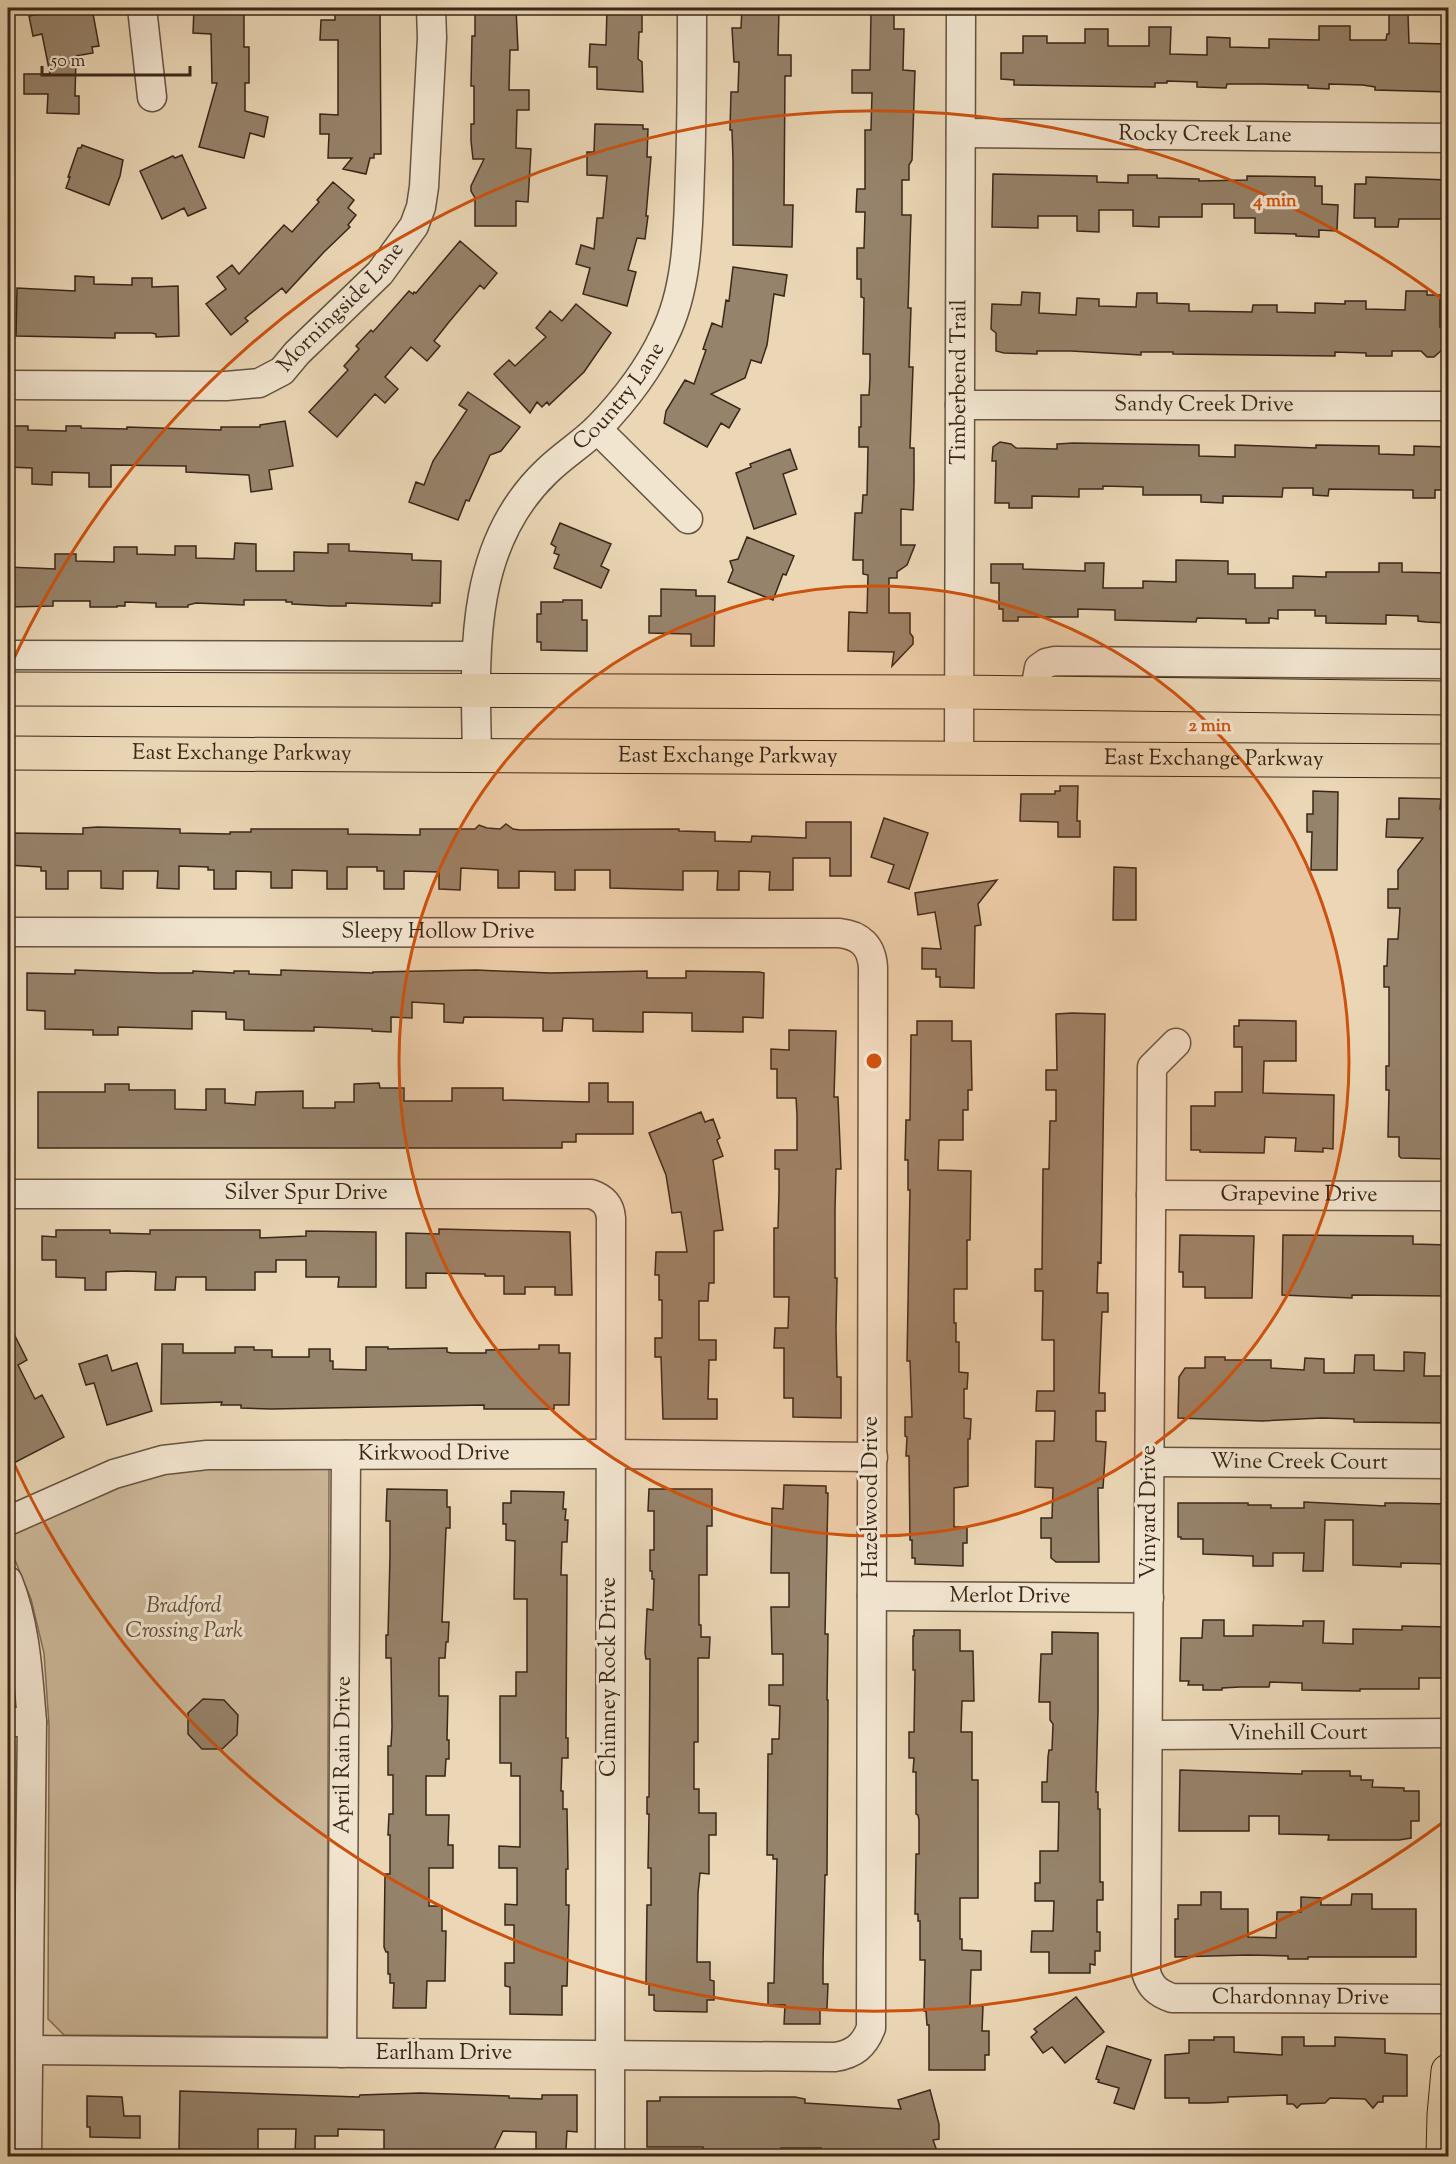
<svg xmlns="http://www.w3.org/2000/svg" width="1456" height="2164" viewBox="0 0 1456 2164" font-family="'Sorts Mill Goudy',serif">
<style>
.green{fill:#cdb99b;stroke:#83705a;stroke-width:1.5}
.building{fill:#96836b;stroke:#392719;stroke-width:1.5}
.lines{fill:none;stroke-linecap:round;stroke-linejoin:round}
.minor-casing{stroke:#665340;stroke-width:31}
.major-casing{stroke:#392719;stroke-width:35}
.minor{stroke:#f2e5d0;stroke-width:28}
.major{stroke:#ebd7b6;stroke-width:33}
.ring{fill:none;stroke:#ce520e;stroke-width:3}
.labels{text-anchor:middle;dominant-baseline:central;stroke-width:6;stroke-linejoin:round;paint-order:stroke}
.street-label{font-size:22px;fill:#392719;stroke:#f2e5d0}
.park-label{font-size:22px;font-style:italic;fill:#5e4c3a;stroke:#f2e5d0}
.centre{fill:#ce520e;stroke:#f2e5d0;stroke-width:3}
.ring-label{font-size:18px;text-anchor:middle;font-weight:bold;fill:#ce520e;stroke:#f2e5d0;stroke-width:6;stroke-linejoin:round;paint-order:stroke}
</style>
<rect width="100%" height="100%" fill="#ebd7b6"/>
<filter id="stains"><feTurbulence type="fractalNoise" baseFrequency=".00333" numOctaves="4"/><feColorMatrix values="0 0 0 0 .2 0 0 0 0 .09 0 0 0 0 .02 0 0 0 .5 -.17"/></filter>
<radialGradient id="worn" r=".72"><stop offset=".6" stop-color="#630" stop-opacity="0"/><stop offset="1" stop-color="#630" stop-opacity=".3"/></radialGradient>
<path class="green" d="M329,1466L327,2037L64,2035L48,2019L49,1725L44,1653L31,1599L8,1543V1536C53,1516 99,1490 147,1477C205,1461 269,1467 329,1466Z"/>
<path class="building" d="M73,8H92L99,46L92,47L93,53L76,56L75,96H79V114L47,113L48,94H24V74H50L42,34L33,36L29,16Z
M194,8H234V13H244V47H249V83H245V111L268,117L264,137L250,133L244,158L199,147L217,83H212L211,34L193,33Z
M335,8H380L381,154H374V158H370L366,174L343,169L352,158H328L329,134H320V114L338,115V40H320L321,20H335Z
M475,8H516L518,50H510L509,90H529V110H517L516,148L531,149L528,202L516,201V226H475V198L471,191V186L484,159H473L471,141V124H474V86H471L472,36H475Z
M607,8H642V32H639L638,59L642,62L643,92L597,89V67H589L590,44L606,45Z
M742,8H779L778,55H791V76H785L784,205H793L792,247L733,245V160L732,130H730L731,92H738L739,62H734L732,28H741Z
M871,12H894V29H904L903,70L915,71L912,160L909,165V180H902V215H911L908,308H911L909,367H913L910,448H914V484L913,510L901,509V545H915L907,565L897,572V578H889V613H910V633L913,637V644L892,666L894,652L848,651L849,612L867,613L868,575L863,574V560H853L855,513H862L863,495H867L868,447H859V427H861V395H869L870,379V354H863L864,298L861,297V279H857V248H864L865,212H856L857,189H865V130H871L872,93H852V70H870Z
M1389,14H1408L1409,43L1449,44V92L1375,90V87L1363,85L1329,84V89L1308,88V85L1262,84H1227L1226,88L1197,87V82L1167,81V83H1155V87L1014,85V80L1001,79V53H1023V36H1047V43H1085V29H1108V46H1149V27H1171L1170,54L1207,55V37L1230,38V47L1269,48V39L1319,40V26H1350V40H1386L1387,34H1389Z
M595,124L643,125V129H648L647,157H651L646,216H648L645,239L637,238L628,270L636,272L627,306L583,294L590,268L576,264L581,245L594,249L597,218H603L607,176L587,175V152H594Z
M82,145L123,160L120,176L109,205L66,188L70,177H68L78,148H81Z
M182,155L206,208L188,216L184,208L162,219L140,171L173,156L175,158Z
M993,174L1097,176V182L1128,183V175H1157V178L1199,179V181L1247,180V176L1315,177V186H1322V204L1338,205L1337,231L1319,230V237L1296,236V234L1255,233V218H1234V204H1202V217H1159V227L1133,226V210H1099V232L1077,231V216H1038V228L992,227Z
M1366,177L1449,180V219H1399L1398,227H1375V218H1354L1355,184H1366Z
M333,182L354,200L348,208L356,215L348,225L350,227L324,252L286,293L282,288L245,318L248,321L231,335L206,304L226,289L217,277L232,265L239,274L284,225L292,232L319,202L317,200Z
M460,241L497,273L484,289L480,285L449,322L434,341L440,346L427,361L411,347L385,377L398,389L385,403L375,394L337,437L309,412L348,370L344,366L359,349L356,346L371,330L373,332L409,291L413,294L414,292L416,293Z
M733,267L787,275L784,296L774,294L767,345L761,363L751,360L745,378L711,394L740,409L729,428L721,423L707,447L664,423L666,411L685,380L694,384L706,350L703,349L712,323L722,327L726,300L729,301Z
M75,276L94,277V284L132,285V278H152V287L178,286L179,336L156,337V334L152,333H115V338L16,336L17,288L75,291Z
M1406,291H1427V295H1440V327H1444L1443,349L1434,357H1427L1421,351H1392V356H1366V353L1335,352V356L1173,354V352H1141V355L1071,351H1037V354L1004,353L996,351V333L991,329L992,304L1021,305L1022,292L1040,293L1039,313L1076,315L1077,298L1099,299V306L1136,307L1137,293H1157V303L1189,304V311L1252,312L1253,305H1277V312L1315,313V303L1345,304V301H1366V309L1405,310Z
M576,304L611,333L584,372L549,405L547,402L542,407L537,402L530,413L494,374L509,360L515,366L546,337L536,328L550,311L562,321Z
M468,392L520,427L501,451L490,455L469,501L466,500L458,520L409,502L416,482L424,485L433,461L467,410L459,405Z
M285,421L293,466L269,470L272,489L251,492L249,475L186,472V466L111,465V487H89V473L52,472V485L32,484V468L8,467V426H28V430L66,431V426H81V428L127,429V427L221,430V427H260V425Z
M1000,442L1011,444L1016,448L1057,449V444L1073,443L1199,445V456L1235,457V445L1316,448V445L1379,446V454L1414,455V446L1449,447V490H1435V498H1413V490L1329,489L1328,496L1313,495V488H1283L1282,497L1223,496V503L1201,502V495H1143V487L1103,486V489H1079V497L1032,496V508H1009V503H995L996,461H992L993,447Z
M790,449L797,469L783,474L796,514L754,529L736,473L751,467L750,464Z
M560,523L611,544L601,566L609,570L601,588L554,568L559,555L554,553L556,547L551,544Z
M747,537L794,556L786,575L783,574L773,600L728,582L733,570L730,561L738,559Z
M235,543L256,544V571H294V552L328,553V544H349V551L412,554V560L441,561L440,603H432V606L346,603V606H330L292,604V602H286V600H244V605L196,603L188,605V607H156V603L125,602V606H117V607H90V601H53V606L8,607V567L55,569V554H76V561L114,562V547H137V554L175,555V546H196V558L234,559Z
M1176,560L1228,561V574H1255V588H1293V576L1326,577V572H1379V563H1402V572L1449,573V623L1426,622L1418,621V616L1386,615V624L1326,623V616H1315V610H1278V619L1269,618V623H1246V619L1197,618L1196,622L1115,620V610L1078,609V617H1018V621H1003V609H999V583H991V564H1023V569L1085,571V563H1104L1103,588H1143V581L1176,582Z
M661,589L696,590V596H715L714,646H691V634L649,633V616H661Z
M563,600H582V620H587V651L541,650V642H537V614H541V602H563Z
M1060,786H1078L1077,821H1080V837H1058V822L1020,821L1021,794H1055V791H1060Z
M1313,791L1338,792L1337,870H1311L1312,832H1307V814H1313Z
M1399,798L1441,799L1440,809H1443L1441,864H1449L1446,916H1449L1447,1012V1030H1449V1096L1446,1107L1445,1140H1447V1159L1401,1158L1399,1156V1137H1388L1389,1090H1386V1066H1389V987H1384V966H1387L1388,939H1398L1400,908H1388V889H1398V870L1423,838L1386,837L1387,819H1399Z
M884,818L928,833L909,889L888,882L894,865L871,857Z
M806,822H851V876H830V858H793V890H769L770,872L739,871V890H717L718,871H683V890L610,888V870H575V890H555V872L519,871V888H498V870L461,868L460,890L439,889V872L404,871V889H384V871H377V867H347V889H327V871L292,870V888H271V872L236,871V889H214V870H208V867L179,866V889L157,888L158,871H123V889L101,888V871H68V889H46V871H41V867L8,865V833L83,834V828L98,827L180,829V833L230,834V832H251V829H348V834L420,835V829H475L479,825L487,828L500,829L506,824L513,829L520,830L679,829V831L715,832V841L751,842L752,836L806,838Z
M1114,867L1136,868V920H1113Z
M997,880L978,904L981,925L975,926L974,988L940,987V977H936V969H922V948L941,949L935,912L918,915L915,893Z
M75,970L158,973H193V971L234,973V971H249V974L281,975V970L373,973V972L476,970L550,973L647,971V978H686V971L759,972L764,973L763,1018L743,1017V1032L692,1031V1013L643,1012V1032L593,1031V1019L563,1018L562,1031H543V1018L464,1017L463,1023L444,1022V1004L412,1002V1018L391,1017V1032L372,1031V1029L314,1027V1031L244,1030V1020L226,1019V1012L192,1011V1029L118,1027V1035H93V1030L45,1029V1011L27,1010V973L75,974Z
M1072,1013L1105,1014L1101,1263L1098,1262L1097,1293H1108V1312H1102L1100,1362L1099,1393H1105V1411H1096V1441L1106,1442L1103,1488H1098L1099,1562H1056L1051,1558V1538H1041V1518H1052L1053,1488L1035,1487L1036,1441H1054L1055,1411H1036L1037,1391H1054V1340H1042L1043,1291H1035V1269H1042L1043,1169H1049L1050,1121H1056V1090H1046V1070H1057L1056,1014Z
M1239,1020L1296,1021V1061H1264L1263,1093L1334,1095L1333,1149L1323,1148V1152L1295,1151L1296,1138L1265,1137L1264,1153L1200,1152V1150H1191V1106H1215V1092H1242V1047H1234V1026H1239Z
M917,1021H952V1041H971L972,1090H968V1110H963V1140H939L938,1170L971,1171L970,1240H967V1289H954V1323H956V1342H959V1372L968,1373L967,1389H964V1418L971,1419L970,1439H968V1486L954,1488V1527H967V1543H963V1566L915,1564V1558H912V1540H910L909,1456H906L907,1437L905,1436V1417H912L910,1361H907L910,1190H908V1160H905L906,1120H910L911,1035H917Z
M789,1030L836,1031L834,1097H838L841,1169H836L835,1209V1278H837L836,1328L837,1377H841V1418L793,1417V1398H784V1348H774L775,1328H788L789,1297H774V1228H778L779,1192V1169H775V1150H797V1115L796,1098H777V1069H771V1049L789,1050Z
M379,1083L380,1088H404V1101H452V1088H503V1100L589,1102V1083H608V1102H633V1134H576V1142H562V1148H38V1092H105V1084H129V1090H175V1109L206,1110V1089H225V1103L255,1105L256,1092L303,1091V1108H335V1102H354V1084Z
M701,1112L705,1122L713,1119L720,1138L717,1140L723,1156L713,1160L723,1230L714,1231V1283H709L708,1301H699V1340H716V1360H709L708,1399H717V1419H663L661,1357H655V1338H662V1300H659V1275H655L656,1252H687L681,1212L672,1213L666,1175L649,1133Z
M439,1229L570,1232L572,1295H555V1287H525V1294H504V1276H485V1274L426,1273V1288H406V1233L439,1234Z
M56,1230H110V1233L150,1234V1230H260V1238L306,1236V1231L376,1232V1287H338L339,1277H306V1260H276V1272H255V1290H206V1277H176L175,1290H155L156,1272L126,1271L106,1272V1290H85V1278L56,1277V1260H42V1236L56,1237Z
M1180,1235L1254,1236L1252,1298H1205V1287H1183V1272H1179Z
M1283,1235L1413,1236V1244L1449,1245V1296L1352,1295V1298L1282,1295Z
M8,1322L27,1360L18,1365L35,1399L42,1395L64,1437L8,1466Z
M162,1344H183V1353H235V1347H254V1350H272V1357H309V1349H330V1361H333V1369L366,1370V1347H388V1349L447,1348V1352L451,1353H486V1350L539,1349V1345H559V1353H570L569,1405H554V1409H484V1405L271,1409L241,1408V1405H221L222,1402L161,1404Z
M1404,1352L1425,1353L1424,1376H1442L1449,1382V1423L1354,1422V1419L1322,1418L1262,1421L1178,1418L1179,1377L1185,1368H1205V1357H1225V1360H1271V1368L1304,1370L1305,1358L1324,1359V1373H1354L1355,1355H1374V1370L1404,1371Z
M107,1355L112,1371L137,1363L152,1411L107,1425L94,1383L86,1385L79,1364Z
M784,1485L826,1486V1493H828L825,1634H828L827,1700H828L827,1875H825L823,1964V1984H828L827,2009H820V2024H784L785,2005H768V1983H774L777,1859H773V1855H767L768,1754H772V1739H779L780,1706L769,1705V1685H783V1654H772L771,1607H789V1573H771L772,1508L783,1509Z
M387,1489L447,1490V1507H450V1528H446L442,1622H449L448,1642H446L445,1658H439V1696H448L447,1740H449V1759H446L445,1776H426V1815H449L448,1845H453V1868H429V1906H442V1931H446L445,1981H427L426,2008H393L394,1983H390V1974H388V1952H386L384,1947L385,1874H390V1835H388L389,1814H393V1775H388V1746H391L392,1727L391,1658H386V1635H388L390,1556V1521H386Z
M649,1489H712V1526H707V1575H699V1625H701V1637H710L709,1658H698V1742H694V1789H699V1813H716V1835H709V1874L700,1873L698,1893L697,1962H710V1980L714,1981V2000H707V2012L656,2011L654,2010V1995H649V1984H646L647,1905H651V1868H648L649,1814H647V1797H649L650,1659H646L645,1653L647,1609L653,1610L654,1579H652V1571H650V1550H654V1511H648Z
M511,1491L564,1492L563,1509H566L565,1520H568L567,1542H562L561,1575H567L566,1738H568V1758H562L561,1791H563V1809H567L568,1869H566V1905H569L567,1986H562V2015L510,2014V1987L505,1986V1963H514V1925H505V1904L517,1905V1868H499V1846L520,1847V1776H511V1763H500V1696H516V1672H527V1599H514L515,1541L506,1540V1524H503V1503H511Z
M1304,1502L1385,1506V1503H1402L1449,1504V1564L1401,1563V1567L1353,1565V1520H1325L1323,1571H1303L1304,1553H1273V1566H1253V1556L1203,1554V1539H1181V1537H1178V1503H1248V1505H1271V1508H1304Z
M1203,1620H1224V1636H1253V1625L1303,1626V1621H1324L1323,1643L1353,1644V1629L1402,1630V1626L1449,1627V1678H1419V1689H1360V1691L1302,1690V1683L1270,1682L1269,1687H1240L1222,1688V1690H1203V1685H1188L1189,1681H1180L1181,1638H1202Z
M914,1630H960V1651H973L974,1701H962L961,1732H972V1780H978V1898H960V1939H962V1950L981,1951V1970H971L970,2006H983L982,2031H989V2055H985V2070H929V2025H927L926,2011H924L925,1960H920V1921H918V1914H915L916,1854H919V1820L918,1815L916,1814V1772H913L914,1758H909V1732H914L915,1670H913V1636H914Z
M1052,1632L1098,1633V1711L1096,1792H1098V1809H1100V1882H1103V1900H1097V1932H1100V1951H1095V1965L1090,1964V1973H1049V1952H1031L1032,1931H1053L1054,1901H1035V1883H1040V1851H1058L1059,1802H1042V1782H1047L1048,1757L1049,1750H1052L1053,1724L1050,1720V1702H1039L1041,1654H1052Z
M203,1699L224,1700L238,1715L237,1735L222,1749H202L188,1734V1713Z
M1180,1770L1302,1774V1771H1350V1776H1361V1780H1373L1372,1787L1404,1788V1791H1419V1821H1411V1838L1399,1840H1328L1329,1835L1279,1834V1816H1249V1831H1179Z
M1201,1892H1221V1909H1248V1937L1276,1938L1277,1912H1301V1897L1321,1898V1905H1351L1352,1894H1372V1909H1416V1957H1308V1959H1288V1956L1247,1955L1175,1957V1919H1178V1905H1201Z
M1076,1997L1104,2032L1065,2063L1052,2047L1043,2053L1031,2037L1037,2032L1034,2029Z
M1214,2037H1234V2052L1282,2055V2037H1304V2046H1335V2037L1385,2039V2053L1407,2055V2096H1383V2102H1378L1373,2108L1365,2099L1330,2098L1325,2103L1301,2104L1297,2108L1293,2104H1287V2095L1228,2097V2102L1208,2103H1189V2098H1165V2055L1189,2053V2040H1214Z
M1107,2046L1151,2060L1134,2109L1114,2103L1119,2088L1098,2082L1099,2080L1096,2079Z
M930,2090L939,2124V2139L933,2140L937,2151L922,2157H821V2148H781V2157L703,2156V2147H647V2101H660V2097H795L805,2099V2103L901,2109L898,2100Z
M180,2091L359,2097L360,2095L420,2093L509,2096V2098L542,2099V2095H577V2132L567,2131L566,2150H552V2157H536V2132L503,2131L491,2156L431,2152L430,2157H384V2130L338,2129V2136H315V2154H295L296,2129H258V2152L208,2153V2150L179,2149Z
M87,2096L122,2097L124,2116H140V2138L90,2137V2127H87Z"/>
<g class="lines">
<defs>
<g id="minor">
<path d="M142,8L152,97"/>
<path id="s1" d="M961,133L1448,138"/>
<path id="s2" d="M8,385L226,386L259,383L282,371L297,353L380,273L414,226L421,207L424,187L432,38L431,8"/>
<path id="s3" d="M960,405L1448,406"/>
<path d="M597,429L688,519"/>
<path d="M8,655L475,656"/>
<path d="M1038,693L1037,679L1039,668L1046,663L1055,661L1448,664"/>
<path id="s4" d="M477,754C475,655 468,547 546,472C562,456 582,444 598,428C624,401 648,370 664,336C689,286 688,226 690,171C692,117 692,62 692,8"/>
<path id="s5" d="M959,757L961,8"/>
<path id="s6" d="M8,932L839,933C860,935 872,946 873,968L871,2028C864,2046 854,2054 835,2057L29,2050"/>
<path id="s7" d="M1176,1043L1152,1067L1146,1972C1150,1986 1157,1993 1172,1998L1448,1999"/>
<path id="s8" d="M8,1194H591C603,1198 610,1205 611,1218L610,2156"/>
<path id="s9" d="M1151,1195L1448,1196"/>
<path id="s10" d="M1151,1462L1448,1464"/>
<path id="s11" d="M8,1521L114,1474L163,1460L207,1455L610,1454L873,1457"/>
<path d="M8,1581C26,1626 28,1675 32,1722L27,2156"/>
<path id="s12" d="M872,1596L1149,1598"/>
<path d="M8,1722H32"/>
<path id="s13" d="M1148,1735L1448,1733"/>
<path id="s14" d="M342,2053L346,1455"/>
</g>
<g id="major">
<path d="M8,689L959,692L1448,698"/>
<path id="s15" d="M8,753L1448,761"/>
<path d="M1443,2156L1444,2115L1448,2071"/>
</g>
</defs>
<use href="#minor" class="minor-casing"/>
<use href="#major" class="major-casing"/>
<use href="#minor" class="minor"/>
<use href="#major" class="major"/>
</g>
<circle cx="874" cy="1061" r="475" fill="#ce520e" fill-opacity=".12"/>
<g class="ring">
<circle cx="874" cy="1061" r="475"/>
<path d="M1446 1820A950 950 0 0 1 10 1455M10 667A950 950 0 0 1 1446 302"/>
</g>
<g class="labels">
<g class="street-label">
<text stroke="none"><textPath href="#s1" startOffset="244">Rocky Creek Lane</textPath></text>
<text stroke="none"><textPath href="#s2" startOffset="364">Morningside Lane</textPath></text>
<text stroke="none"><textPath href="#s5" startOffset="375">Timberbend Trail</textPath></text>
<text stroke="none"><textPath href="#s4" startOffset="406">Country Lane</textPath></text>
<text stroke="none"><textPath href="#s3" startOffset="244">Sandy Creek Drive</textPath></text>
<text stroke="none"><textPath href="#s15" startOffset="234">East Exchange Parkway</textPath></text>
<text stroke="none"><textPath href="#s15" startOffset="720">East Exchange Parkway</textPath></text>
<text stroke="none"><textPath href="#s15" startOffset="1206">East Exchange Parkway</textPath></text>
<text stroke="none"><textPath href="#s6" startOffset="430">Sleepy Hollow Drive</textPath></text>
<text stroke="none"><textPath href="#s8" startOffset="298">Silver Spur Drive</textPath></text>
<text stroke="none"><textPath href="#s9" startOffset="148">Grapevine Drive</textPath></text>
<text stroke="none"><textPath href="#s11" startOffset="438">Kirkwood Drive</textPath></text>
<text stroke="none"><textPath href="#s10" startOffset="148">Wine Creek Court</textPath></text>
<text transform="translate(872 1497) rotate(-90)">Hazelwood Drive</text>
<text transform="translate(1150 1512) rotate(-90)">Vinyard Drive</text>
<text stroke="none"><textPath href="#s12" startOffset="138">Merlot Drive</textPath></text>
<text transform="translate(610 1677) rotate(-90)">Chimney Rock Drive</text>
<text stroke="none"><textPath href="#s13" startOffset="150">Vinehill Court</textPath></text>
<text stroke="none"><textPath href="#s14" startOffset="298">April Rain Drive</textPath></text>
<text stroke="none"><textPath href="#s7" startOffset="1106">Chardonnay Drive</textPath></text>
<text x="444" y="2054">Earlham Drive</text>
</g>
<g class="park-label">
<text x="184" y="1607">Bradford<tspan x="184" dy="25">Crossing Park</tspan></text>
</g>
</g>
<circle cx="874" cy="1061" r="9" class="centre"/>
<g class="ring-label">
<text x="1275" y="206">4 min</text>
<text x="1210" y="731">2 min</text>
</g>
<rect width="1456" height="2164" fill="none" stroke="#ebd7b6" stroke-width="30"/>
<rect x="9" y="9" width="1438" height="2146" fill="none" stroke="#392719" stroke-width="3"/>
<rect x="15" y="15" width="1426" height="2134" fill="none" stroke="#392719" stroke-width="1.5"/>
<path d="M42 66v9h148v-9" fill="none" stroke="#392719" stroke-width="3"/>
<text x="51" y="66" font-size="18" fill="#392719" stroke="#f2e5d0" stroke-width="4.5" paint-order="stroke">50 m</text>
<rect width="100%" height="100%" filter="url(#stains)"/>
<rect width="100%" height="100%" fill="url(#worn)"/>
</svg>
